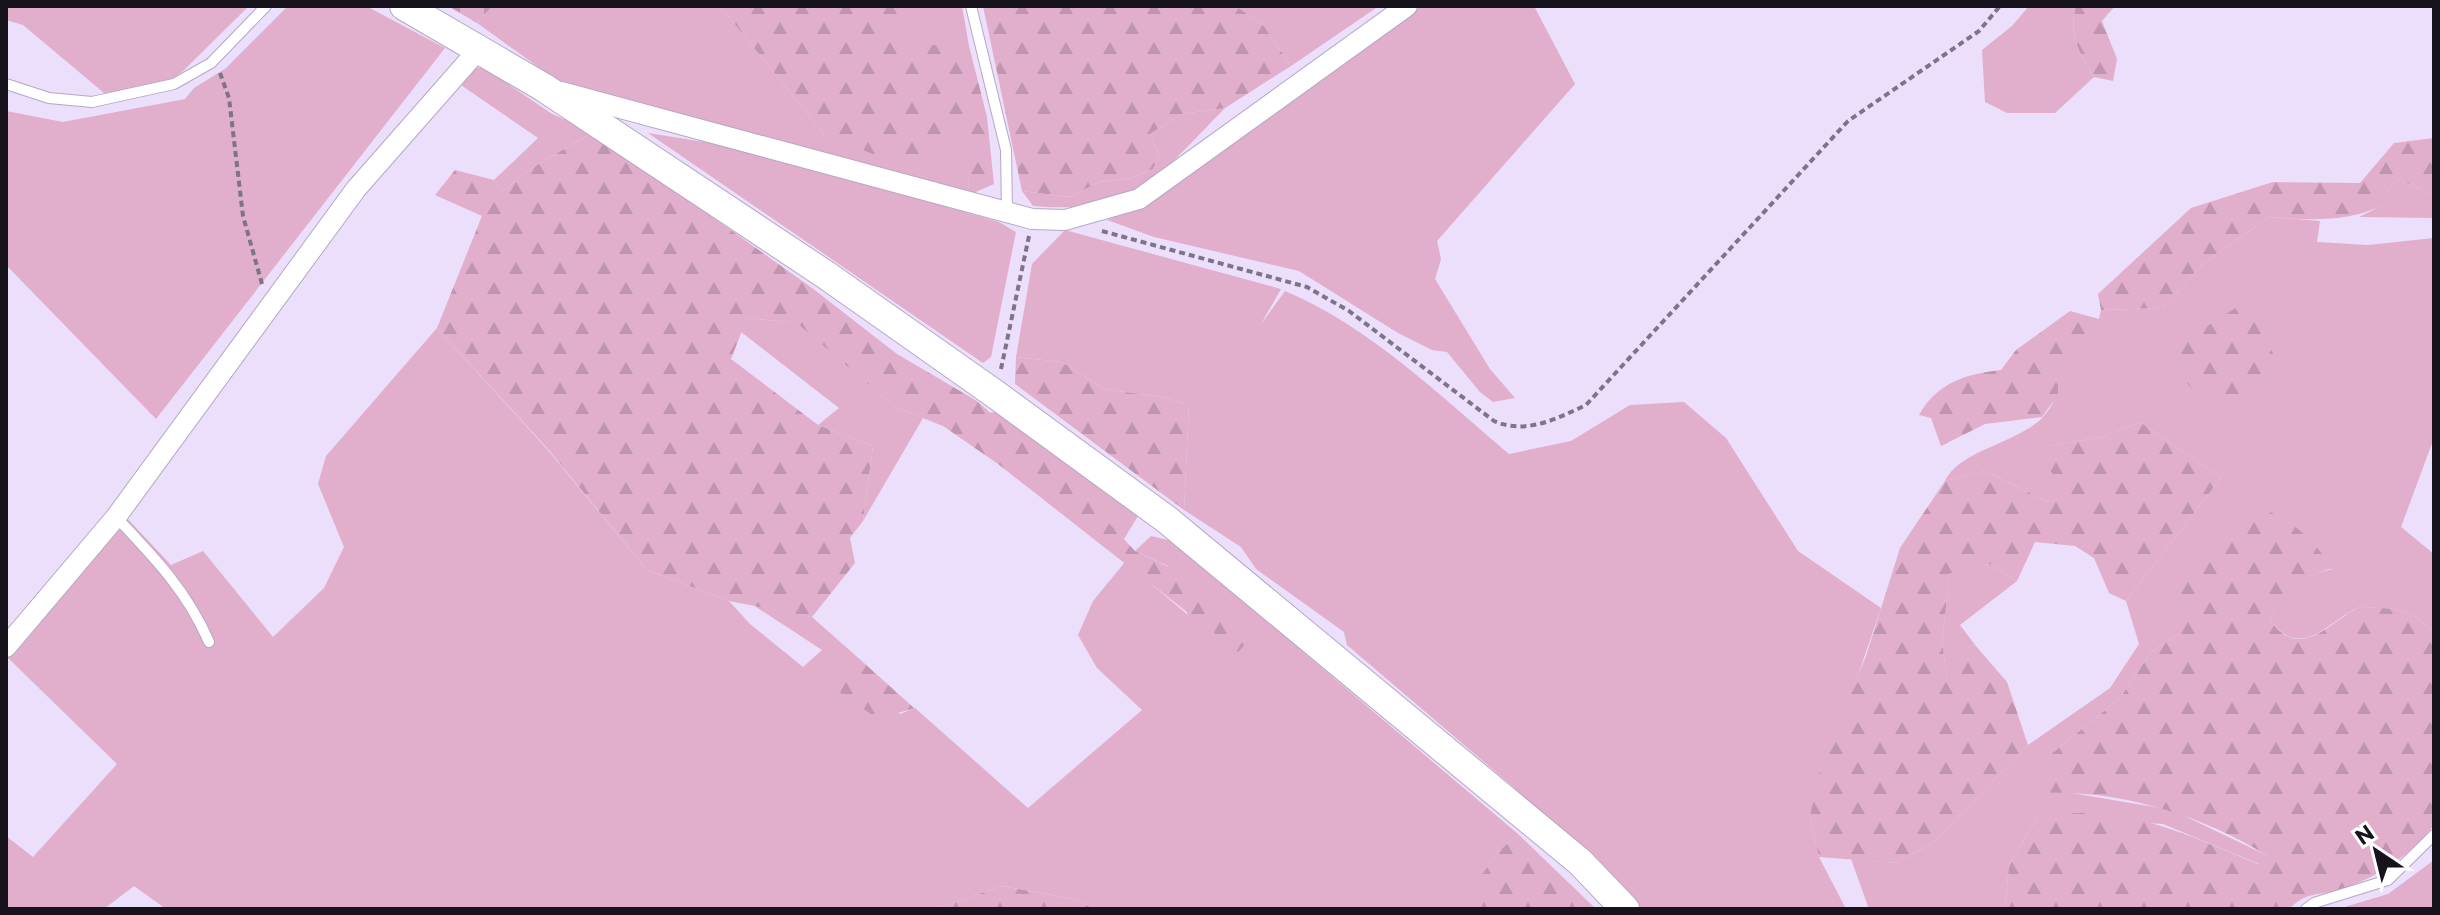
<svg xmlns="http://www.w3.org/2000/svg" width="2440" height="915" viewBox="0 0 2440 915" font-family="Commissioner,sans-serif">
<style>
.grass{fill:#e1aecc}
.forest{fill:url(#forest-firs)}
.cemetery{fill:url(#cemetery-stones)}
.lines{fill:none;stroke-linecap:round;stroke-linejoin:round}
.service-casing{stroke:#b5a8c4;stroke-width:12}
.minor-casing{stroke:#b5a8c4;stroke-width:22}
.secondary-casing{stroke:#b5a8c4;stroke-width:30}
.path{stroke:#7c7487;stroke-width:4;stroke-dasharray:6 4;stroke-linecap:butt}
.service{stroke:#fff;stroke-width:10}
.minor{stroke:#fff;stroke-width:20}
.secondary{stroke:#fff;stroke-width:28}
</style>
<defs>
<pattern id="forest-firs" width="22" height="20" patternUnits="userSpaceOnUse" patternTransform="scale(2)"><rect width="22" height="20" fill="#e1aecc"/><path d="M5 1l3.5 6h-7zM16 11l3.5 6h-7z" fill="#c095af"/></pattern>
<pattern id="cemetery-stones" width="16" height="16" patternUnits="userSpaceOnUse" patternTransform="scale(2)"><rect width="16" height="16" fill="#e1aecc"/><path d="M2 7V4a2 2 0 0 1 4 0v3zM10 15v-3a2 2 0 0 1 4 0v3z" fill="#c095af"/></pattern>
</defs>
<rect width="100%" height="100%" fill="#ecdffc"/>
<path class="grass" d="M6,6H249L183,71L159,88L104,93L23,25L6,20Z
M288,6H366L445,48L156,419L6,265V111L63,122L185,99L194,88L226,68Z
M492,6H720L824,134L967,132L969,195L565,86L477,23Z
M908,6H962L969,46H928L900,33Z
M1236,6H1379L1291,66L1264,26Z
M1420,6H1534L1575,84L1437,241L1441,259L1435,279L1490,369L1515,398L1493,402L1480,392L1447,352L1432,350L1398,333L1299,271L1154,237L1107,220L1150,203Z
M2029,6H2076C2068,36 2079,51 2094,77L2055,113H2007L1985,102L1982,50L2012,26Z
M474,67L486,69L552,114L593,132L527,171L504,191L494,180L538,138L458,83Z
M1225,108C1159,175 1135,215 1033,206L1022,191L1070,197L1099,182L1131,178L1153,169L1159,155L1150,134L1182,114Z
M648,133L748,149L999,222L1016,232L991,357L983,363Z
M2397,179L2434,195V218L2359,217L2383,205L2387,191Z
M2269,217L2320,221L2317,242L2368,245L2434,238V438L2401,527L2434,554V632C2412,614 2409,609 2380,608C2375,608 2366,606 2361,607C2332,615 2304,665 2270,620C2283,583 2296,579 2332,569L2283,519L2254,507L2180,633L2150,653L2120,698L2050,755L2046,793L2066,792L2172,810L2266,855L2259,864L2163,824L2038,817L2009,864L2005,909H1869L1851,859L1896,863L1933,843L2028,745L2110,688L2139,644L2126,601L2221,478L2140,422L2103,437L2041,447L2060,489L2048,502L1985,471L1945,481C1958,451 2017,443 2042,418C2061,397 2052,395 2057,373C2061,360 2089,331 2099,319L2101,310L2162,308L2203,264Z
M1065,230L1281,289L1261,324L1285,291C1369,326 1439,395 1509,454L1571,441L1630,405L1684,402L1726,438L1798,551L1881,608L1810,816L1819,857L1846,909H1642L1511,785L1347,645L1344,632L1256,569L1241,547L1184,510L1189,405L1161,397L1104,389L1062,362L1016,357L1032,264Z
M747,318L798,323L895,407L923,418L863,521L873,446L818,425L839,408L741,332Z
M437,328L547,449L647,570L729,601L750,624L803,667L822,650L753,605L812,617L864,663L822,680L900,714L915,708L1028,808L1142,710L1097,668L1078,635L1093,601L1125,562L1188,615L1168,566L1135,551L1151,536L1172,541L1518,834L1497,853L1462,905L1463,909H1093L1079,900L1002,886L936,909H166L134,886L104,909H6V836L33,857L117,764L7,657L125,516L171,565L203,551L273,637L324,588L344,547L318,484L326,456Z
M1001,411L1138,516L1124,539L989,413Z
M1990,564L2017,581L1960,625L1975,645L1966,647L1965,683L1947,680L1942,641L1950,572Z
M2434,860V909H2338L2388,894Z"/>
<path class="forest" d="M720,6H908L901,33L928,45L969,46L987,117L994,184L969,195L966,133L927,163L875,155L824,134Z
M983,6H1236L1264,26L1291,66L1225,108L1182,114L1150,134L1159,155L1153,169L1131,178L1099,182L1070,197L1022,191Z
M2076,6H2115L2102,21L2117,59L2113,81L2094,77C2079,51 2068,36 2076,6Z
M593,132L812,288L897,354L977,401L1087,500L1135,551L1167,566L1254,635L1238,652L998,464L943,426L895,407L797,323L747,318L731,359L818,425L873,446L863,521L850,538L855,563L812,617L729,601L647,570L547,448L437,328L482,216L435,195L455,170L494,180L504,191L527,171Z
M2434,138V195L2397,179L2387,191L2384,205C2344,223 2311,220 2269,217L2203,264L2162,308L2101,310L2098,294L2191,208L2273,182L2360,183L2394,143Z
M2237,307L2256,315L2274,356L2261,394L2226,406L2192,389L2164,354Z
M2070,311L2099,319L2058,372V395L2042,417L1985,424L1941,446L1931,418L1919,415C1937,383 1965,374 2001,370L2016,350Z
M1016,357L1062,362L1104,389L1161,397L1189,405L1184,510L1015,384Z
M2140,422L2221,478L2126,601L2109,593L2094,558L2075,546L2035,542L2017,581L1990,564L1950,573L1942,641L1947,679L1965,683L1956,658L1966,647L1975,645L2007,682L2028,745L1933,843L1896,863L1819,857L1810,816L1822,762L1866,656L1900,548L1945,481L1985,471L2048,502L2059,489L2040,447L2103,437Z
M2254,507C2290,515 2312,540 2333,568C2300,578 2282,586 2270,620C2302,666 2335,615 2361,607C2366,606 2375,608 2380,608C2409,609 2412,614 2434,632V825C2409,857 2374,880 2335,891C2313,896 2307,892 2289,909H2005L2009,864L2038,817C2122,802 2183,833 2258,864L2266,855C2203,816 2121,790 2045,793L2038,779L2050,755L2120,698L2150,653L2180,633L2170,597L2210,545Z
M864,663L914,708H915L878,719L821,679Z
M1518,834L1596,909H1463L1461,905L1497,853Z
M1002,886L1079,900L1093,909H936Z"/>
<path class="cemetery" d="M448,6H492L477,23Z"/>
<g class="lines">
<defs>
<path id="service" d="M971,6L1006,150L1007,211
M6,84L49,98L92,102L174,84L211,63L266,6
M116,517C154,557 187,591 209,642
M2306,909L2314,903L2388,880L2434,835"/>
<path id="minor" d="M561,92L1032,219L1065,220L1139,199L1407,6
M6,647L116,517L356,189L479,49"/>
<path id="secondary" d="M404,6L543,87L826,275L995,394L1166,519L1580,862L1625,909"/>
</defs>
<use href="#service" class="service-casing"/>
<use href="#minor" class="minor-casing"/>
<use href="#secondary" class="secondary-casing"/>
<path class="path" d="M220,73L229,98L243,216L262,284
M1102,231L1307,287L1349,311L1494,421C1526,435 1556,419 1586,405L1848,121L1979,31L2000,6
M1001,369L1029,236"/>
<use href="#service" class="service"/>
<use href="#minor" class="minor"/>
<use href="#secondary" class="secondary"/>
</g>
<rect width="2440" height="915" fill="none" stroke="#17131d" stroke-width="16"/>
<g transform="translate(2376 851) rotate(325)" stroke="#ffffff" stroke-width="6" paint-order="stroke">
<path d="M0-6L14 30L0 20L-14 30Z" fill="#17131d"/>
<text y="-12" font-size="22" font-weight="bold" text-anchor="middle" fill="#17131d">N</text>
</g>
</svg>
